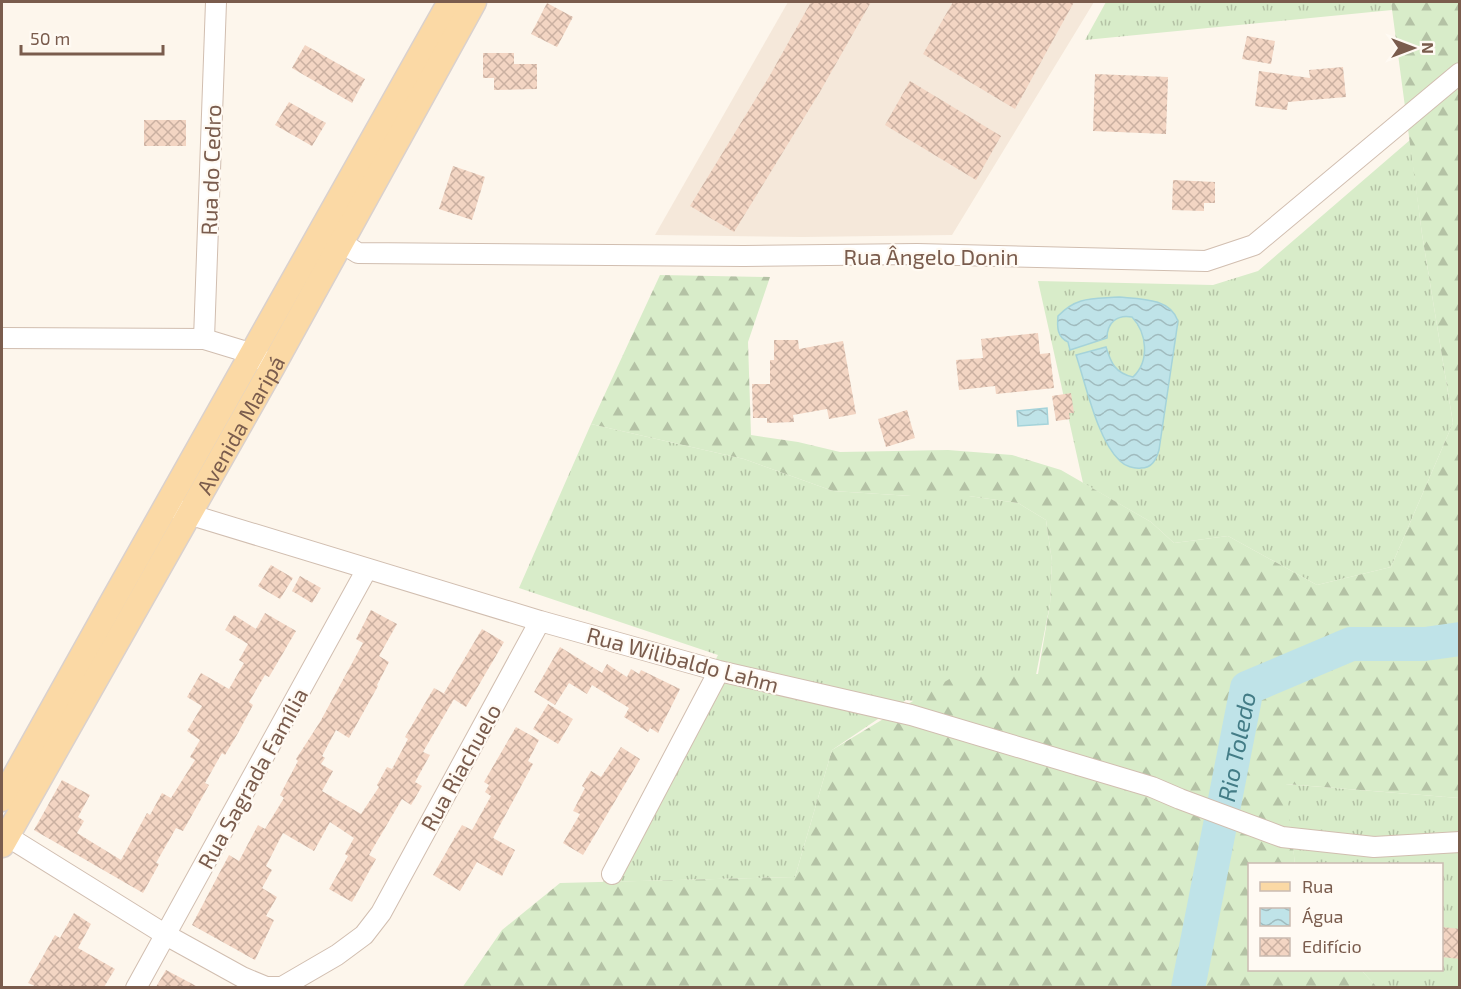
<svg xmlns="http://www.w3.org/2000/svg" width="1461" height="989" viewBox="0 0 1461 989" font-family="'Exo 2',sans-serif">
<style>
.residential{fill:#f5e8da}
.grass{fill:url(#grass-tufts)}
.forest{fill:url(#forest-firs)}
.water{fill:url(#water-waves);stroke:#a5d3da;stroke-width:1.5}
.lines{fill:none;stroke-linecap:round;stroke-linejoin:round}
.river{stroke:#bfe3e8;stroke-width:34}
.building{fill:url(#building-cross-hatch)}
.minor-casing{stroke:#d1beb0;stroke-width:22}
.major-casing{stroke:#dad1cd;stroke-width:27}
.minor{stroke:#fff;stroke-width:20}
.major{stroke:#fbd9a5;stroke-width:24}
.labels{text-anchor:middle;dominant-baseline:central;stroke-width:4.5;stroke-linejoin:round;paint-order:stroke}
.street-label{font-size:22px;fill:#7a5c4d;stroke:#fffaf3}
.water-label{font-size:24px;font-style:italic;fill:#437c86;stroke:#fffaf3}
</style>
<defs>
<pattern id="grass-tufts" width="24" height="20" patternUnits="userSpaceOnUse" patternTransform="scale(1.5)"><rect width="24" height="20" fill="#d8ecc9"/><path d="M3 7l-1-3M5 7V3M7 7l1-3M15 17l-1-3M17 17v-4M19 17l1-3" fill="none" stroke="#b4c2a5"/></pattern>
<pattern id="forest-firs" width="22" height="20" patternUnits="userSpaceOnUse" patternTransform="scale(1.5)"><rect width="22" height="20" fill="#d8ecc9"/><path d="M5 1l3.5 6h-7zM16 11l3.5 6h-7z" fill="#b4c2a5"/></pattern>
<pattern id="water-waves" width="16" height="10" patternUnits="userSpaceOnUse" patternTransform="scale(1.5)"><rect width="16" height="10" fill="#bfe3e8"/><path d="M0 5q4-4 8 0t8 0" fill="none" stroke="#a0bbbe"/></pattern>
<pattern id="building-cross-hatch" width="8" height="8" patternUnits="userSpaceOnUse" patternTransform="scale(1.5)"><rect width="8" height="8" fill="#f3d5c3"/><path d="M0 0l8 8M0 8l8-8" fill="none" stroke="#cab0a1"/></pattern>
</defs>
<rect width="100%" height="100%" fill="#fdf6ec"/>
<path class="residential" d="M788,2H1094L952,235L803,237L655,235Z"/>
<path class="grass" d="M1106,2H1391L1392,10L1085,40Z
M1410,140L1422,234L1453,423L1391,567L1317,585L1228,536L1174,543L1151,522L1083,483L1038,281L1213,285L1258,271Z
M591,424L744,459L833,491L911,496H969L1018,503L1046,520L1052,561L1050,604L1028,715L906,700L832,750L795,877L603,882L718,655L519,588Z
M1285,784L1459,798V987H1377L1361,970H1442V864H1295Z"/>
<path class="forest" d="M1391,2H1459V798L1286,784L1295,864H1250V970H1361L1377,987L462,988L502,930L560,883L795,877L832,750L956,675L1038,674L1050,604L1052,561L1046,520L1018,503L969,496H911L833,491L744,459L591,424L660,275L770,277L748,342L751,435L798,442L840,452L948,450L1012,455L1061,470L1151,522L1174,543L1228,536L1317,585L1391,567L1453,423L1422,234Z"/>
<path class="water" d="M1119,297C1141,299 1170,298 1178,321L1159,450C1156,460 1152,468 1141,468C1134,469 1125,466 1120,461C1097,439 1086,385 1076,355L1106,347C1111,363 1115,373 1133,377C1150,361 1147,333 1132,317C1117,314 1107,323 1107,338L1070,350L1068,342C1057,337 1057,327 1058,316C1077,296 1093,299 1119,297Z
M1047,408L1048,424L1018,426L1017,411Z"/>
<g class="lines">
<path class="river" id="s1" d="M1188,988L1247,688L1351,644H1425L1460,639"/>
</g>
<path class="building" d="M811,2H871L821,90L734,232L690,206L769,77Z
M953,2H1074L1015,109L923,54Z
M547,3L573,17L557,47L531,34Z
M1247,36L1275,41L1271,64L1242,59Z
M305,45L365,79L352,103L292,68Z
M483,53H514V64H537V89L494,90V78H483Z
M1343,67L1346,97L1288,102L1287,110L1255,106L1259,71L1310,78L1309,70Z
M1095,74L1168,77L1166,134L1093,131Z
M910,81L1001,136L976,180L885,125Z
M289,102L326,123L312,146L275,125Z
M144,120H186V146H144Z
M453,166L485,177L472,220L439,209Z
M1173,180L1215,182V203H1204V211L1172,210Z
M1038,333L1040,354L1050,353L1054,388L996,394L995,386L959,390L956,360L983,358L981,339Z
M774,340H798L799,349L843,341L856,414L829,419L827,409L793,415L794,422L767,423V418H753L752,384H770V360H774Z
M1071,393L1074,413H1069L1070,419L1056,421L1052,396Z
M907,410L915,438L886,447L878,419Z
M271,565L293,578L280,599L258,586Z
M300,576L321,588L312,603L292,591Z
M371,610L397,624L379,656L389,662L377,685L378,686L349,738L336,730L322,756L325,758L321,764L333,771L322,791L361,814L379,787L377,785L387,767L392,769L408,739L405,737L434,688L454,699L423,752L430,755L415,782L422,786L411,805L402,799L369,855L376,859L352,902L329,889L348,856L345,854L354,838L330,822L314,851L283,833L266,866L272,870L262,888L277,897L266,916L274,920L255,960L192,925L229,855L239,861L258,825L265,829L284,798L280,795L298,761L296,759L320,722L363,643L356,639Z
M265,613L296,631L269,677L265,675L249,702L253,705L238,733L225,755L222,753L205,783L209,785L183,831L176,828L156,863L159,864L143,893L34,830L62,780L90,795L78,817L84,821L77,833L121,860L147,813L150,815L162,793L171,798L195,760L190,757L200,740L187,731L202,706L187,697L201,673L229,689L244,663L239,660L248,644L225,630L234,615L256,629Z
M482,629L504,642L466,707L444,693Z
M560,647L602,673L607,664L627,677L631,669L639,674L641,670L680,689L658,733L650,728L648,732L624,717L629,708L592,685L587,694L569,683L555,705L534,692Z
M548,704L573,719L558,744L533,729Z
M516,727L539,740L528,761L533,764L493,838L515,850L502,876L477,862L460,891L433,875L462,825L472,830L491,796L485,792L489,785L484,782Z
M621,747L640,759L583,855L563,843L580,814L573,811L585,788L582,786L591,771L601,777Z
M74,913L91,924L78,948L115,969L104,987H37L28,983L55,935L60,938Z
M1442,927L1460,929V959L1442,957Z
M166,970L198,987H156Z"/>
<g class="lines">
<defs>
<path id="minor" d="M329,235L358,253L744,256L917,254L1206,261L1254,245L1460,73
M2,338L204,339L250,353L273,366
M204,339L216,2
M177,509L188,514L540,621L719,671L911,715L1152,787L1180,799L1282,837L1374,847L1460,842
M2,833L166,935L242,977L266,987H282L337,955L364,935L381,913L540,621
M612,874L719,671
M136,988L367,569"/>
<g id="major">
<path d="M2,799C151,533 299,266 450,2"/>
<path id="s2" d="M2,845L273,366L474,2"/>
</g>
</defs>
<use href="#minor" class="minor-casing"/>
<use href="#major" class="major-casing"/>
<use href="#minor" class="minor"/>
<use href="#major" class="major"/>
</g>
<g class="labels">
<g class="street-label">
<text transform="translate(210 170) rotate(-88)">Rua do Cedro</text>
<text x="931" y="256">Rua Ângelo Donin</text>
<text stroke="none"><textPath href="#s2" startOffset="483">Avenida Maripá</textPath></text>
<text transform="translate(683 659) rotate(15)">Rua Wilibaldo Lahm</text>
<text transform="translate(460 767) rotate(-61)">Rua Riachuelo</text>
<text transform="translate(252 778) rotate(-61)">Rua Sagrada Família</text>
</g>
<g class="water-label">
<text stroke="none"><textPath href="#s1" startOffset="246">Rio Toledo</textPath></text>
</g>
</g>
<rect width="1461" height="989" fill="none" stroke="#7a5c4d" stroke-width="6"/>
<rect x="1248" y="863" width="195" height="108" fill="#fffaf3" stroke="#cabbb1" stroke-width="1.5"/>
<rect x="1260" y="882" width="30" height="9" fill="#fbd9a5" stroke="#cabbb1" stroke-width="1.5"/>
<text x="1302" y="893" font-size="18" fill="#7a5c4d">Rua</text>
<rect x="1260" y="908" width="30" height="18" fill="url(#water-waves)" stroke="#cabbb1" stroke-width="1.5"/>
<text x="1302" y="923" font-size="18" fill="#7a5c4d">Água</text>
<rect x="1260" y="938" width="30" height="18" fill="url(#building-cross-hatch)" stroke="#cabbb1" stroke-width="1.5"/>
<text x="1302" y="953" font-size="18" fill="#7a5c4d">Edifício</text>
<g transform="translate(1413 48) rotate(90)" stroke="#fffaf3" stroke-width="4.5" paint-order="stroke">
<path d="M0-4.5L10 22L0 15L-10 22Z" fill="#7a5c4d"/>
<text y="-9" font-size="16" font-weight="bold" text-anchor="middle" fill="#7a5c4d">N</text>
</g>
<path d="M21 45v9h142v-9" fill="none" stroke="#7a5c4d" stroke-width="3"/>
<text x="30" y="45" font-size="18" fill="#7a5c4d" stroke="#fffaf3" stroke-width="4.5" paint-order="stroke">50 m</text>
</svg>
